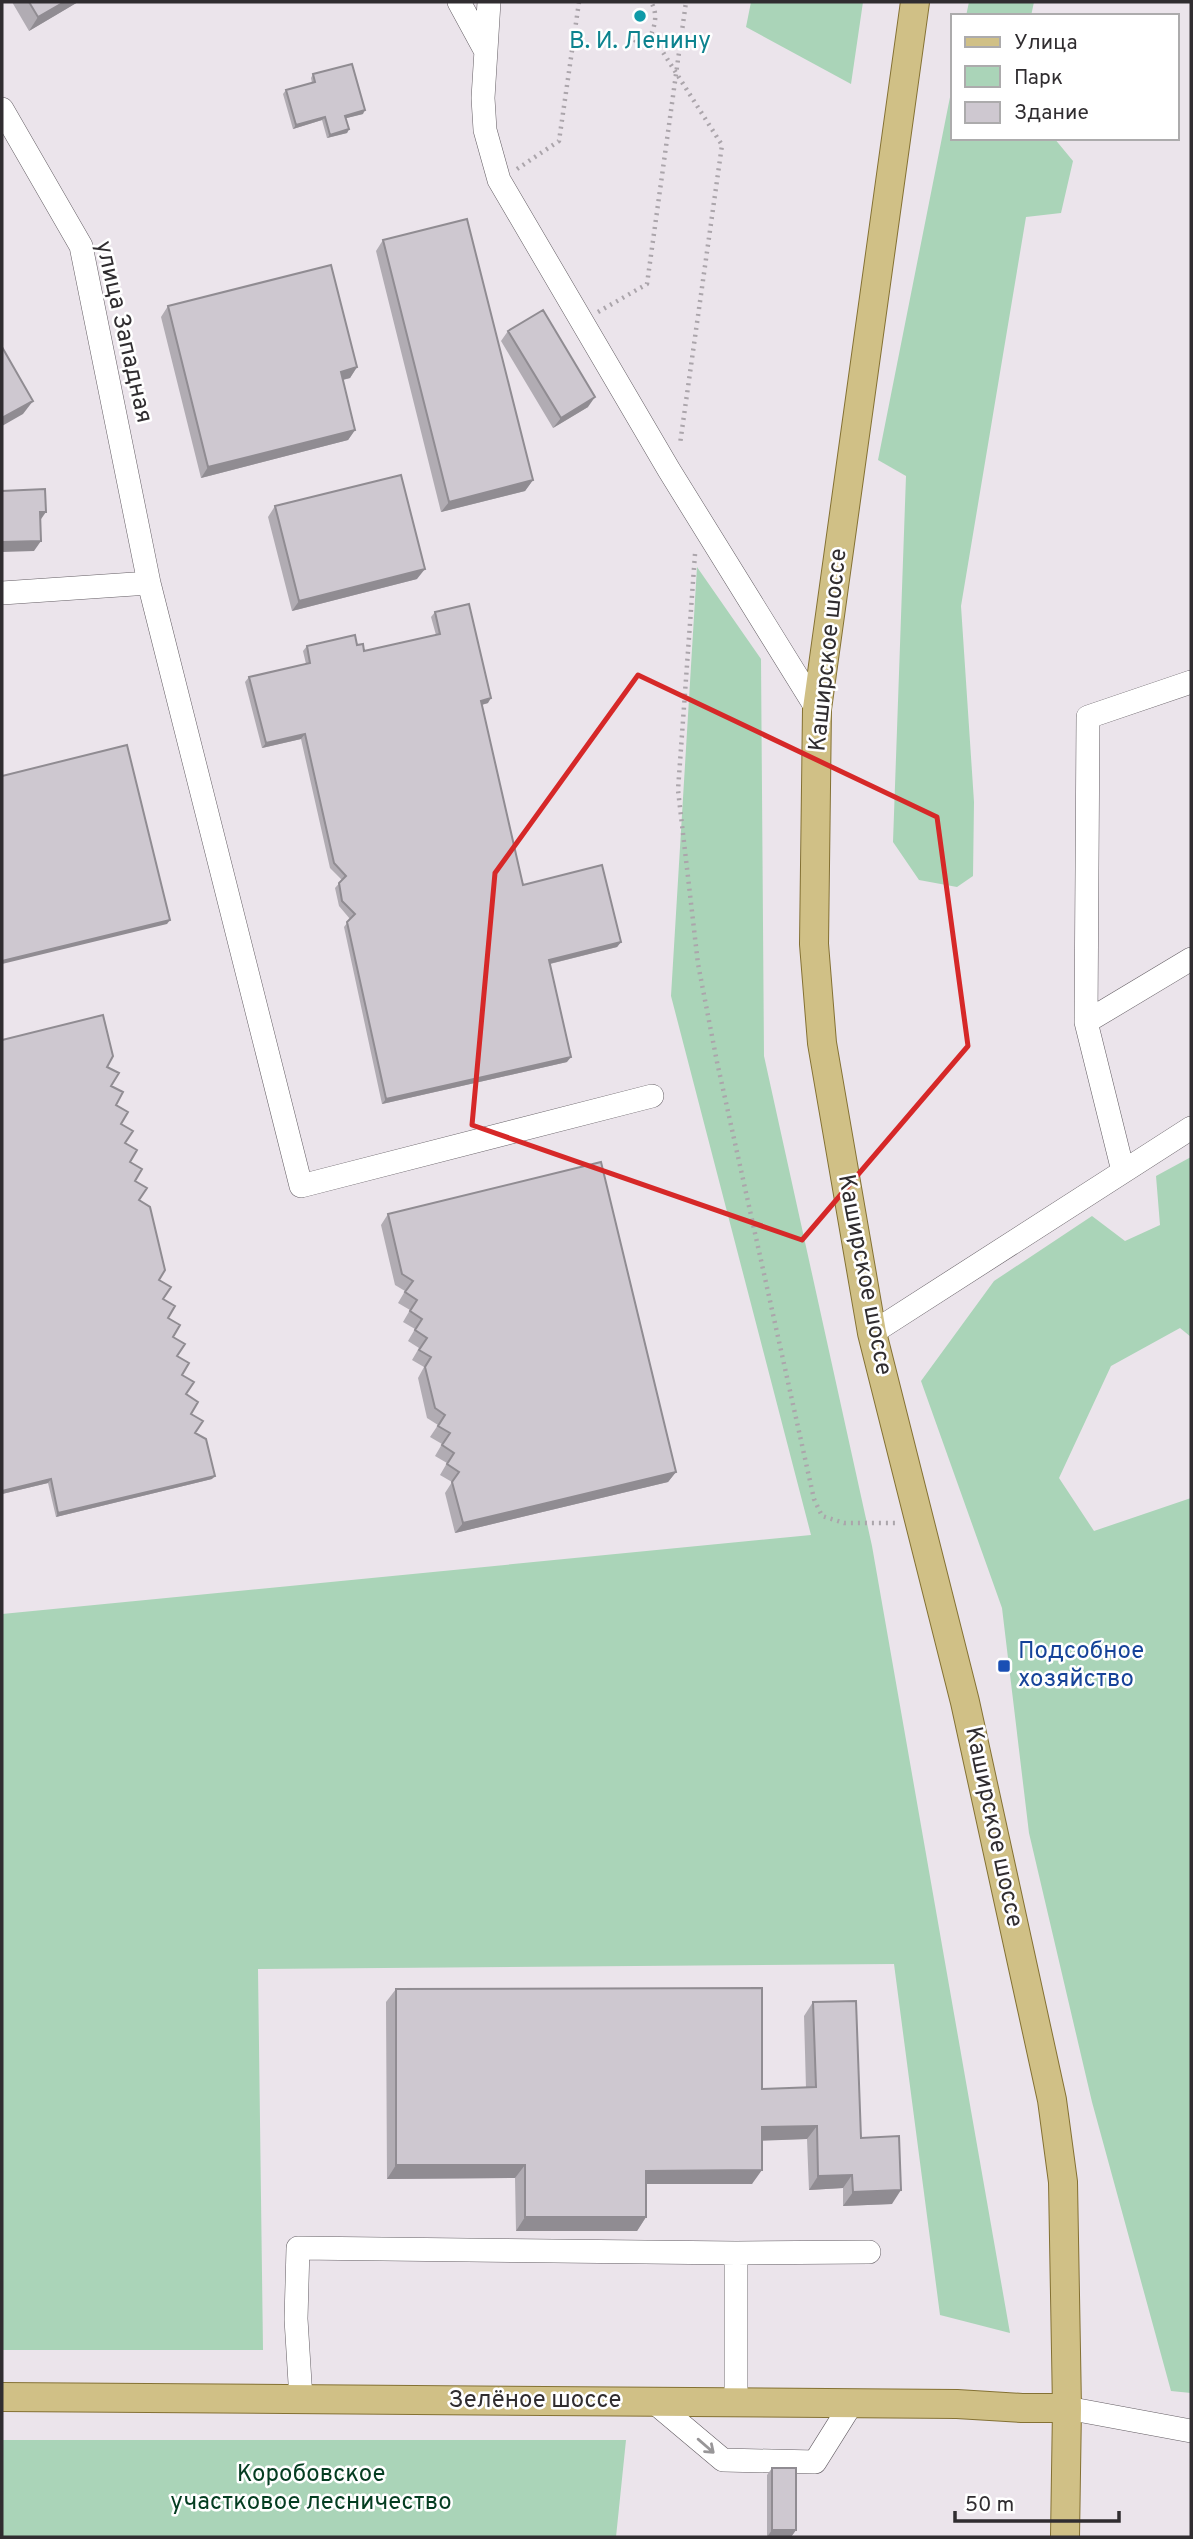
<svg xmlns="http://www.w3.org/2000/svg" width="1193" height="2539" viewBox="0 0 1193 2539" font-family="Overpass,sans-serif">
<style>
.green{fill:#aad4b8}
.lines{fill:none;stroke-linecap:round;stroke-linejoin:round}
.minor-casing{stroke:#645e64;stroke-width:24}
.major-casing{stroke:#847133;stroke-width:30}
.path{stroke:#aba5ab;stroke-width:4.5;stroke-dasharray:2 5;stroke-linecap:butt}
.minor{stroke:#fff;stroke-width:23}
.major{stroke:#d0c086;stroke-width:28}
.wall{fill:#b1acb3}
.shaded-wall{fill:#908c92}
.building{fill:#cec8d0;stroke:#908c92;stroke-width:2}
.oneway{stroke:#989698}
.marked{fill:none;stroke:#d62828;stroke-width:5;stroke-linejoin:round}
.culture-dot{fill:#0f9aa8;stroke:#fff;stroke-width:2.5}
.transit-dot{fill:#1a4fb4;stroke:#fff;stroke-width:2.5}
.labels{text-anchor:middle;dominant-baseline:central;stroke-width:5;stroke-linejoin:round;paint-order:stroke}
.culture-label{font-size:24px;fill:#0d838f;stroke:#fff}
.street-label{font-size:24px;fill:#302d30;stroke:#fff}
.transit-label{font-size:24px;fill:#164399;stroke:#fff;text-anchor:start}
.park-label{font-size:24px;fill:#043d21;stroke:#fff}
</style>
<rect width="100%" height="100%" fill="#ebe4eb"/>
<path class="green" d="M751,2H863L851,84L746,27Z
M969,2H1034L1031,16H966Z
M953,82V138H1054L1073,161L1061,213L1026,217L961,606L974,802L973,876L957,887L919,880L893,842L906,476L878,460Z
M697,567L761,659L764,1056L872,1546L1010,2333L940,2315L894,1964L258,1969L263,2350H2V1614L811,1535L671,996Z
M1191,1157V1337L1180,1328L1111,1366L1059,1478L1094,1531L1191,1498V2393L1171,2391L1092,2102L1029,1833L1002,1608L921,1381L994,1281L1092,1216L1125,1241L1160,1225L1156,1176Z
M2,2440H626L616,2537H2Z"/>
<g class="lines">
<defs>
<path id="minor" d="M459,2L484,48
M489,2L483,98L485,130L499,180L669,470L817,709
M2,109L81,246L149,583L301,1186L652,1096
M2,593L149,583
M1086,1022L1088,717L1191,682
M1123,1171L1086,1022L1191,959
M872,1333L1191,1128
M736,2253L869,2252
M301,2399L296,2319L298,2248L736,2253V2402
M654,2402L723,2460L815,2462L852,2403
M1067,2408L1191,2431"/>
<path id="major" d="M915,2L817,709L814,944L822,1043L872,1333L965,1702L1052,2100L1063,2182L1067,2408L1065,2537
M2,2397L957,2404L1022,2408H1067"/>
</defs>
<use href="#minor" class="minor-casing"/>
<use href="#major" class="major-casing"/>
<path class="path" d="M631,34L639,46L644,47C653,33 660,17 651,2
M652,35L722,145L680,444
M517,169L559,141L579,2
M598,312L647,284L686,2
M695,554L678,790L698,964L717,1062L814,1499L822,1516L844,1523H895"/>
<use href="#minor" class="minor"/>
<use href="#major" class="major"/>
</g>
<path class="wall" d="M12,2H78L29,31Z
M313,74L363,114L346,118L349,129L347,133L327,138L322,120L293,129L283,94L286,90L312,83L311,78Z
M383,240L533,480L525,491L441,512L376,251Z
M168,306L357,367L350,378L343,380L355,430L348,440L201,478L161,317Z
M508,331L588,407L553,428L501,341Z
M275,506L417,579L292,611L268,517Z
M435,612L488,703L482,705L523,885L621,942L617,947L550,964L567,1062L382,1104L344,927L350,919L339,906L335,888L342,880L330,868L301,739L262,748L245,682L249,677L306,664L303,651L307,646L357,645L364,651L436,635L431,617Z
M2,1040L107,1067L195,1433L212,1479L56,1517L48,1483L2,1494Z
M388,1214L676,1472L668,1482L455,1533L445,1493L452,1482L440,1475L447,1463L435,1456L442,1444L430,1437L438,1425L427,1418L418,1378L424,1367L412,1360L419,1348L408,1341L415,1329L403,1322L410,1310L398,1303L405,1291L395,1285L381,1225Z
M396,1989L762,2089L806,2088L804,2016L813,2002L861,2138L892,2204L843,2206V2188L809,2190L807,2139L762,2140L752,2184H646V2217L637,2231H516L515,2178L387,2179L386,2002Z
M772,2468L796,2530L791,2537H767V2475Z"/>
<path class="shaded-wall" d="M64,2H78L29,31L38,17Z
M365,110L363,114L343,119L345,116Z
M325,117L322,120L293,129L296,125Z
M349,129L347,133L327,138L330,135Z
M357,367L350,378L333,382L341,372Z
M595,397L588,407L553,428L561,418Z
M33,401L23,414L2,426V418Z
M355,430L348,440L201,478L208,467Z
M533,480L525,491L441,512L449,502Z
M40,512H46L39,522Z
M41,541L34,551L2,552V542Z
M425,569L417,579L292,611L299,601Z
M491,698L488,703L477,706L481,701Z
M305,734L301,739L262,748L266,743Z
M170,920L167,924L2,964V961Z
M621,942L617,947L545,965L549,960Z
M571,1057L567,1062L382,1104L386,1099Z
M676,1472L668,1482L455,1533L463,1523Z
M215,1476L212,1479L56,1517L58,1513Z
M51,1479L48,1483L2,1494V1491Z
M817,2126L807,2139L753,2141L762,2127Z
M396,2165H525L515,2178L387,2179Z
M762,2170L752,2184H637L646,2171Z
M852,2175L843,2188L809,2190L818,2176Z
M901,2190L892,2204L843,2206L853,2192Z
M525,2217H646L637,2231H516Z
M772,2530H796L791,2537H767Z"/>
<path class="building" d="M29,2H64L38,17Z
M352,64L365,110L345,116L349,129L330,135L325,117L296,125L286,90L315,82L313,74Z
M467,219L533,480L449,502L383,240Z
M331,265L357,367L341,372L355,430L208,467L168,306Z
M543,310L595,397L561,418L508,331Z
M2,347L33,401L2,418Z
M401,475L425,569L299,601L275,506Z
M45,489L46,512H40L41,541L2,542V491Z
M469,604L491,698L481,701L523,885L602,865L621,942L549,960L571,1057L386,1099L347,922L355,914L342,901L339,883L346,876L334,863L305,734L266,743L249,677L310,663L307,646L355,635L357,645L363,644L364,651L440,634L435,612Z
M127,745L170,920L2,961V776Z
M103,1015L113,1056L107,1067L119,1073L111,1086L123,1092L116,1105L128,1112L121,1124L133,1131L125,1143L137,1150L130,1162L142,1169L135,1181L147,1188L139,1200L150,1207L165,1270L159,1280L171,1287L163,1299L175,1306L168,1318L180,1325L173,1337L185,1344L177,1356L189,1363L182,1375L194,1382L186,1394L198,1402L191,1414L203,1421L195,1433L206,1439L215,1476L58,1513L51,1479L2,1491V1040Z
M601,1162L676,1472L463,1523L452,1482L459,1472L447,1464L454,1453L442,1445L450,1433L438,1426L445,1415L435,1408L425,1367L431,1357L419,1350L427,1338L415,1330L422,1319L410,1311L417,1300L405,1292L413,1281L402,1274L388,1214Z
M762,1988V2089L816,2087L813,2002L856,2001L861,2138L899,2136L901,2190L853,2192L852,2175L818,2176L817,2126L762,2127V2170L646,2171V2217H525V2165H396V1989Z
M772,2468H796V2530H772Z"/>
<defs><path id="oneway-shaft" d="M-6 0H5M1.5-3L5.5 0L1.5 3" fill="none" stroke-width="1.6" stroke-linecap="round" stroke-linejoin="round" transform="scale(1.75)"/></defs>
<use class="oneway" href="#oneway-shaft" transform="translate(706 2446) rotate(41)"/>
<path class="marked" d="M638,675L937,817L968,1046L802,1240L472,1125L495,873Z"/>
<circle class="culture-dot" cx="640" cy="16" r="7"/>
<rect class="transit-dot" x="997" y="1659" width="14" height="14" rx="3.5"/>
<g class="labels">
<g class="culture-label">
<text x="640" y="42">В. И. Ленину</text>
</g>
<g class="street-label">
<text transform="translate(123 332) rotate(77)">улица Западная</text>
<text transform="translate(829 650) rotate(-84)">Каширское шоссе</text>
<text transform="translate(864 1275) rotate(79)">Каширское шоссе</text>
<text transform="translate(993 1827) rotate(78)">Каширское шоссе</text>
<text x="535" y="2401">Зелёное шоссе</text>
</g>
<g class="transit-label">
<text x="1018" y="1652">Подсобное<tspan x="1018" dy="28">хозяйство</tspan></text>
</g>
<g class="park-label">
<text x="311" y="2475">Коробовское<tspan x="311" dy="28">участковое лесничество</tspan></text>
</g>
</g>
<rect width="1193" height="2539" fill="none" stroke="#302d30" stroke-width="7"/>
<rect x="951" y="14" width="228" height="126" fill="#ffffff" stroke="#acabac" stroke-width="2"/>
<rect x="965" y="37" width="35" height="10" fill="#d0c086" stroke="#acabac" stroke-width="2"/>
<text x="1014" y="49" font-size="21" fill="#302d30">Улица</text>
<rect x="965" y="66" width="35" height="21" fill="#aad4b8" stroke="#acabac" stroke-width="2"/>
<text x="1014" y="84" font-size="21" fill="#302d30">Парк</text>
<rect x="965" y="102" width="35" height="21" fill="#cec8d0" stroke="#acabac" stroke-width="2"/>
<text x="1014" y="119" font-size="21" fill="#302d30">Здание</text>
<path d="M955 2511v10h164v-10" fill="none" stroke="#302d30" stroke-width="3.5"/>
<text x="965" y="2511" font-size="21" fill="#302d30" stroke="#ffffff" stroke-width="5" paint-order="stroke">50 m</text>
</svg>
